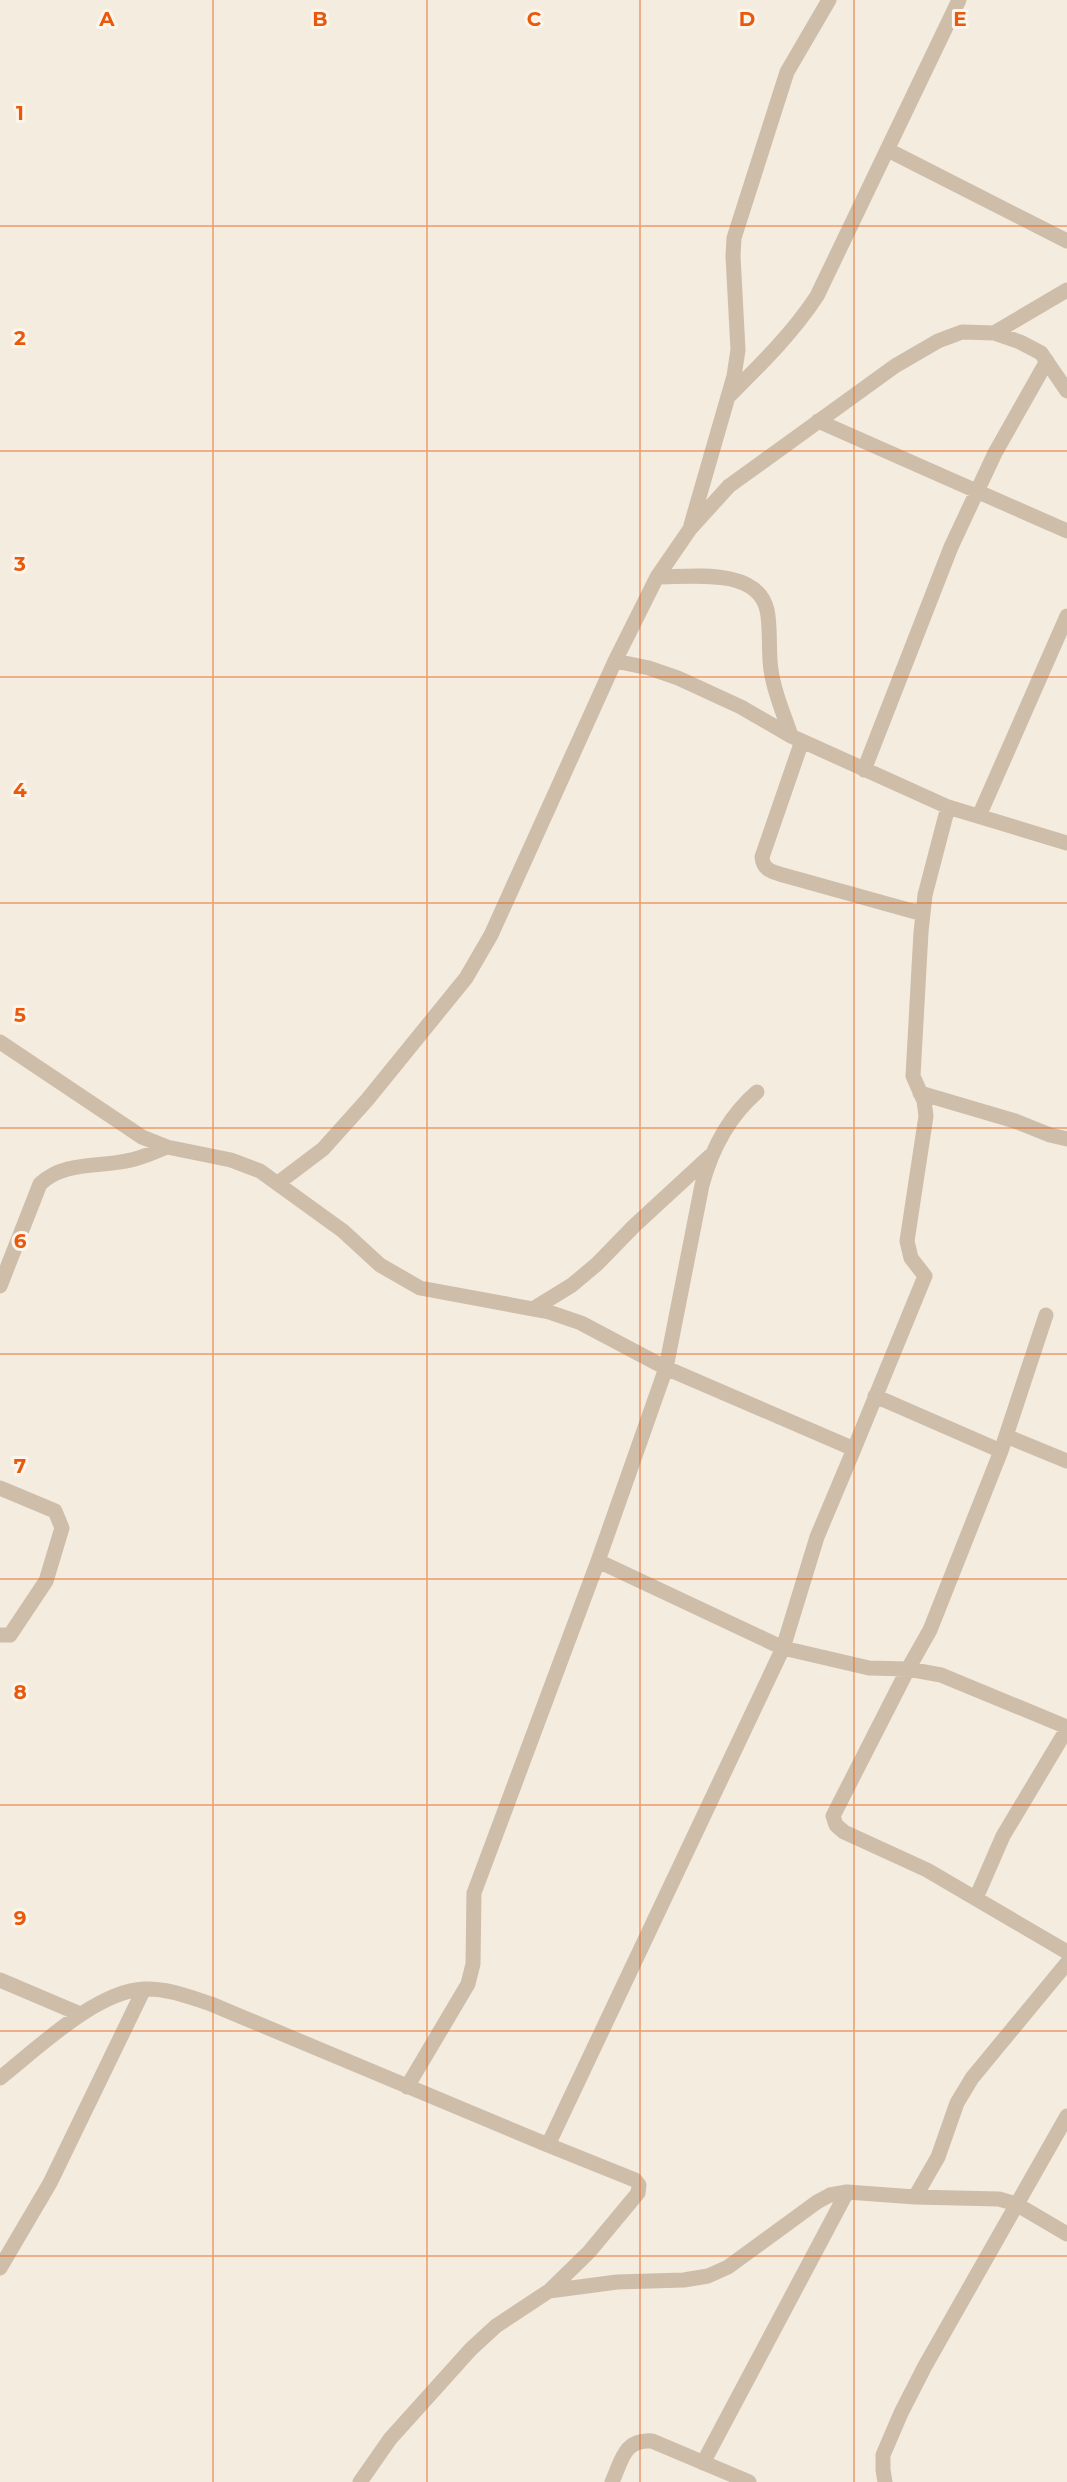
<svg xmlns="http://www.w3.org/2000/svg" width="1067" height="2482" viewBox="0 0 1067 2482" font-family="Montserrat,sans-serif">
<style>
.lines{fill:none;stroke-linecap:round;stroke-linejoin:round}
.street{stroke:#cebda9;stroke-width:15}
.grid{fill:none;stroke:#e8590c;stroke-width:1.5;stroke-opacity:0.55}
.grid-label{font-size:20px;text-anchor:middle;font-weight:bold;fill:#e8590c;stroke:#fbf5ec;stroke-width:6;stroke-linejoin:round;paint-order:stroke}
</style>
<rect width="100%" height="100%" fill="#f4ecdf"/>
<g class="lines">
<path class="street" d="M888,150L1067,241
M994,333L1067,290
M729,396C761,364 792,334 817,296L959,0
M818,421L1067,531
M691,525L734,376L738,350L733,256L734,238L787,72L829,0
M657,577C691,577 757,567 767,610C771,629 768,650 771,670C774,693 784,714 791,736
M615,661L649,668L678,678L741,707L791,736L948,807L1067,843
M802,741L762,857C763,870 772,872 783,875L923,914
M864,770L951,547L995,453L1047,361
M979,816L1067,616
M0,1042L142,1137L167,1147L231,1160L260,1171L343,1231L380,1265L420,1288L549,1312L581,1323L666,1368L854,1449L817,1537L783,1648L598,1561
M920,1093L1015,1121L1050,1135L1067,1139
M278,1183L323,1149L367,1100L466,978L491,935L615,661L657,577L690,529L729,486L895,366L938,341L962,332L994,333L1020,342L1041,353L1067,391
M0,1286L40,1184C63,1162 96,1167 126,1161C140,1159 154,1152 167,1147
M533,1309L572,1285L597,1264L634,1226L710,1156
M1046,1315L1001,1451L930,1630L908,1669L833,1816L836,1825L844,1832L927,1870L1067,1952
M875,1396L1001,1451
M1006,1436L1067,1461
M854,1449L925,1276L911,1258L907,1241L926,1116L924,1101L913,1076L921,932L925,895L948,807
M0,1488L55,1511L62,1528L46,1581L10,1635H0
M976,1898L1003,1836L1067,1729
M0,1980L80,2014
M0,2078C37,2049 96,1991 144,1989C167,1988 190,1997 211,2004L548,2145L783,1648L869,1668L908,1669L941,1675L1067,1727
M407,2087L468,1984L473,1964L474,1893L598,1561L666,1368L702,1185C712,1148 728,1117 757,1092
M915,2197L938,2157L957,2103L972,2078L1067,1963
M0,2268L50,2183L144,1989
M549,2291L617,2282L684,2280L708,2276L728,2267L817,2202L830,2195L847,2192L915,2197L999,2199L1016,2204L1067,2234
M703,2463L847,2192
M360,2482L390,2439L471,2349L496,2326L549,2291L589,2252L638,2193L639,2185L635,2180L548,2145
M612,2482C622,2460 624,2439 652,2441L749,2482
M885,2482L883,2470V2455L901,2413L925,2366L1067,2116"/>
</g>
<path class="grid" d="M213,0V2482M427,0V2482M640,0V2482M854,0V2482M0,226H1067M0,451H1067M0,677H1067M0,903H1067M0,1128H1067M0,1354H1067M0,1579H1067M0,1805H1067M0,2031H1067M0,2256H1067"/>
<g class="grid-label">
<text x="107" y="26">A</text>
<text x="320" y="26">B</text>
<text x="534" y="26">C</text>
<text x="747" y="26">D</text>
<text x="960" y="26">E</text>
<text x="20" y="120">1</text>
<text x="20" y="345">2</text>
<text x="20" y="571">3</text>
<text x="20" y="797">4</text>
<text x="20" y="1022">5</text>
<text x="20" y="1248">6</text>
<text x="20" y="1473">7</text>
<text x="20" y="1699">8</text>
<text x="20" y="1925">9</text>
</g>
</svg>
